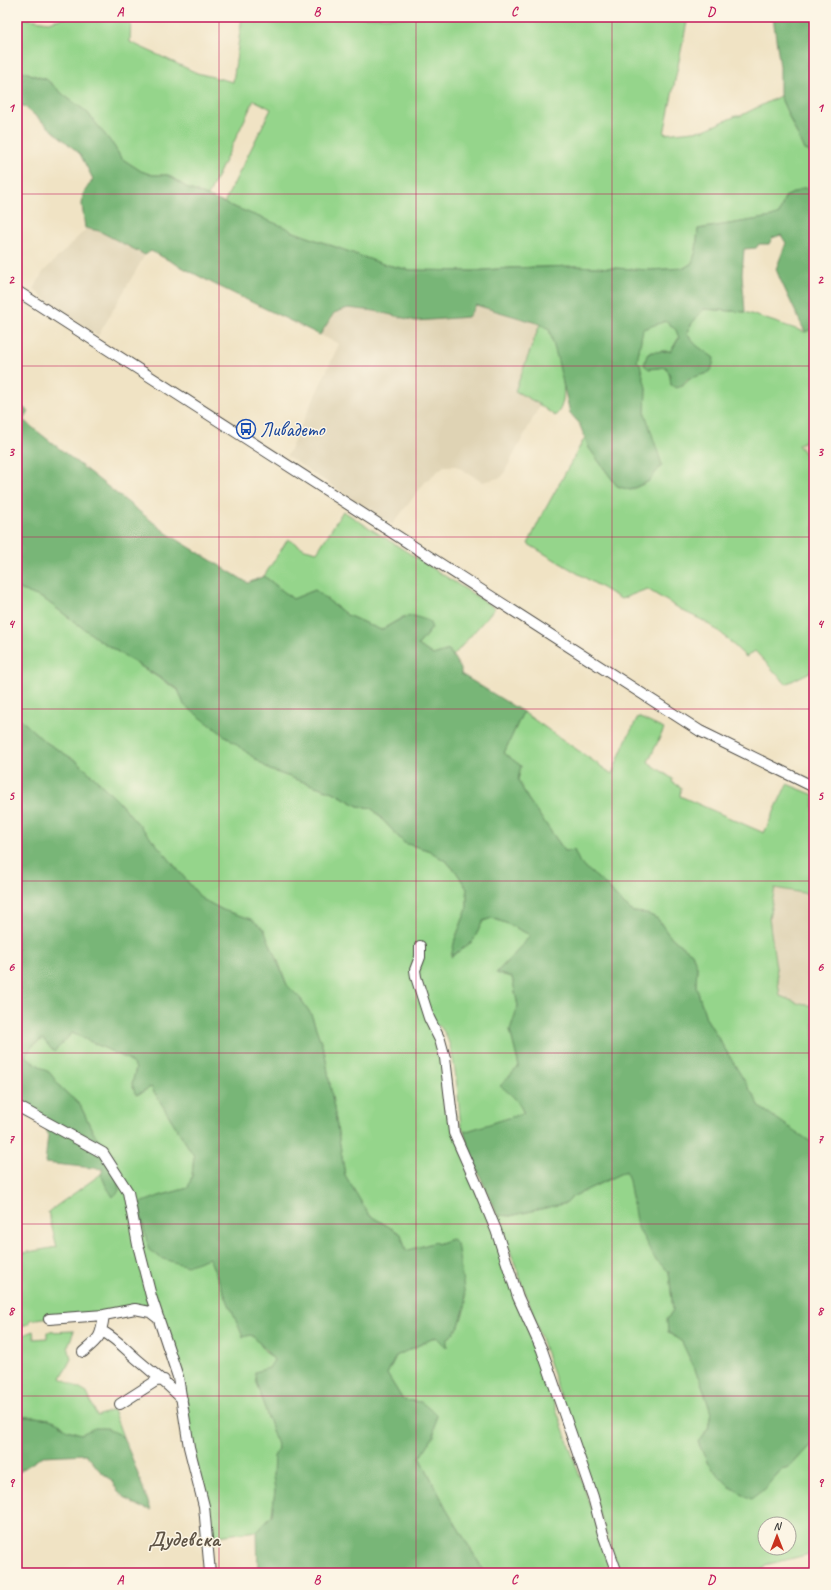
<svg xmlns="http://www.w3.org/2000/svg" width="831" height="1590" viewBox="0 0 831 1590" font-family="Caveat,sans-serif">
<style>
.built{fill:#dfd3b4}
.green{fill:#95d58b;stroke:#60805b;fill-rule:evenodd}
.forest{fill:#78b677;stroke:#527051}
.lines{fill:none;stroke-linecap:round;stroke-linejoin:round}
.minor-casing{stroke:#494742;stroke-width:12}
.minor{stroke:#fff;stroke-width:10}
.grid{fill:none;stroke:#c2185b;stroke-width:1;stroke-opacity:0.55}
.labels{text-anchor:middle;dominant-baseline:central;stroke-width:3;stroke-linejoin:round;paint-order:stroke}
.transit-label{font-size:20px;fill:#164399;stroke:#fcf5e5;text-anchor:start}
.neighbourhood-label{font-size:21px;font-weight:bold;fill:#5f5446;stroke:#fcf5e5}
.neatline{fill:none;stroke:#c2185b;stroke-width:1.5}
.grid-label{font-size:13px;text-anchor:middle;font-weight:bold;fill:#c2185b}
</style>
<rect width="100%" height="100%" fill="#fcf5e5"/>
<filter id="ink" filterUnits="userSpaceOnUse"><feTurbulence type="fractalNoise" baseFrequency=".025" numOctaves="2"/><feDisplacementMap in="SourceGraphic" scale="8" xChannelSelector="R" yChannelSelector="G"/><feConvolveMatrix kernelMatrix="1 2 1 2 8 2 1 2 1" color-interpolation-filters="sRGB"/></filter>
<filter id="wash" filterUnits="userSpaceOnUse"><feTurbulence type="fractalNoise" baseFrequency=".012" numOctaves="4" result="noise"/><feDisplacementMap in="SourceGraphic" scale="16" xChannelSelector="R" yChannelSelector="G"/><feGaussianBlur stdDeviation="0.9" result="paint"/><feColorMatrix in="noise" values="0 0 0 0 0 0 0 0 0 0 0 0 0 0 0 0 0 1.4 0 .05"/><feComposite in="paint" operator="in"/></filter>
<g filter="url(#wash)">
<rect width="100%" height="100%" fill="#f0e3c4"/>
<path class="built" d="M87,228L99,231L145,255L98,336L71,318L60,313L34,289L43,272Z
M476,305L540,324L515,391L540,405L502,477L483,482L456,466H444L426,481L392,525L287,456L339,344L320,335L334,313L348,308L375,311Z
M814,436V465L797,445Z
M775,888L814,895V1006L800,1004L780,996L769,918Z"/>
<path class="green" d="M17,17L48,22L68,17H131L130,42L197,73L233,82L242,17H688L664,134L704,130L736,116H740L780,96L804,150L809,151L814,162V188H803L785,197L779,214L772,217L698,229L696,251L692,263L684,268L650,270L576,266L510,268L473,271L410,270L383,264L291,231L286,228L224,203L271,109L254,100L208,196L189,189L168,175H152L141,171L121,158L114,146L87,112L65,96L46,79L38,77L17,69Z
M703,309L745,312L805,332L814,328V436L798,445L814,465V670L786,684L755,651L746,657L721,633L702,620L685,612L647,589L621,599L528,544L541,517L585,437L589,448L617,486L631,490L649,481L645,413L646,388L637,361L643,329L666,320L676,330L679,337L671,351H661L650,369L666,367L670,376L671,385L681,387L714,358L695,345L686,334C689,324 698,317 703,309Z
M540,324L549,329C555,351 575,398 555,416L537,403L515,391Z
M343,511L495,608L453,656L449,650L433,655L418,645L432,628L414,616L403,617L381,630L347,615L315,590L293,599L264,576L288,539L305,549L317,552Z
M17,588L44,599L99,640L178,690L185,705L270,770L335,793L358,806L372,808L404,843L428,850L447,862L457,873L467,889V909L455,939L452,956L473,941L483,921L492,918L508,924L530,935L522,946L496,973L512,977L518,1006L510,1030L519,1066L510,1092L518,1101L524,1114L464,1132L461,1126C458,1104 456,1037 438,1025L437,1027L458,1131L529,1322L546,1380L597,1525L612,1573H485L446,1508L420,1457L434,1436L421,1402L403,1400L387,1374L396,1356L436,1337L446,1347L447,1340L459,1326L466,1303L461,1275L452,1239L437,1244L436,1242L406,1251L401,1234L369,1215L345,1175L325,1054L311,1014L300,998L287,985L275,953L223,910L202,899L164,853L117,800L78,762L44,741L17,716Z
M523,712L612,774L626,740L638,717L664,729L648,762L673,779L672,782L681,787L680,796L764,833L787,784L814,795V895L775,888L769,918L780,996L800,1004L814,1006V1136L811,1143L761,1108L706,1018L696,986L697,966L692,953L679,944L668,934L658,919L646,913L633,912L619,900L607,886L579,863L574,850L565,851L528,799L518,780L521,766L504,753Z
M72,1033L128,1059L136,1068L132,1084L137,1095L151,1087L194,1156L192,1176L188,1188L159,1196L209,1258L243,1336L251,1335L255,1337L264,1350L274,1360L270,1368L255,1372L256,1382L278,1448L274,1457L273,1476L275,1491L272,1515L257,1531L210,1537L181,1388L153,1312L49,1317L30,1320L29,1323L17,1329V1254L57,1247L48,1212L101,1174L106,1186L115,1163L93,1132L80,1105L61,1088L50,1073L25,1056L33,1045L43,1039L54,1052Z
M626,1171L669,1272L673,1310L667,1319L668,1332L682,1342L702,1385L711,1413L708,1429L698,1442L708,1464L763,1490L781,1470L789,1468L814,1441V1553L765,1565L759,1573H619L530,1305L497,1215L510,1216L567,1203L572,1197ZM765,1524H789V1548H765Z
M33,1331L34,1339L47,1338V1332L74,1331L68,1346L71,1359L61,1378L87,1393L97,1416L113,1410L123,1437C104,1426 102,1426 81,1434L67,1430L58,1422L49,1419L35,1417H17V1335L18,1337Z"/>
<path class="forest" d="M773,17H814V162L809,151L804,150L780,96V67Z
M17,69L38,77L46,79L65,96L87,112L114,146L121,158L141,171L152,175H168L189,189L287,228L291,231L383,264L410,270L473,271L510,268L576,266L650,270L684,268L692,263L696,251L698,229L772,217L779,214L785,197L803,188H814V328L805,332L780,279L776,269L786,243L781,235L772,238L769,244H759L756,248L744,249L742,274L745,312L704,309C698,317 689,324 687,334L696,345L714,358C712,378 704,372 689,379C684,382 682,387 676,388L671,385L670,376L666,367L649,369L644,365L647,355L652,352L671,351L679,338L676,330L666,321L643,329L637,361L640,364L646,388L645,413L662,465L649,481L630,490L617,486L589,448L579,423L570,413L557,357L549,329L540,324L476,305L468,317L416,321L375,311L348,308L334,313L320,335L214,284L151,251L145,255L99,231L85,228L82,205L83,194L93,179L80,154L25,107L17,103Z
M17,403L29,412L23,420L168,534L248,583L264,576L293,599L315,590L347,615L381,630L404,617L414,616L429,621L432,628L418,645L433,655L449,650L461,669V674L523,712L504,753L521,766L518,780L528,799L562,847L565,851L574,850L580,863L607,886L619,900L633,912L646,913L658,919L668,934L679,944L692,953L697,966L696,986L706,1018L761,1108L811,1142L814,1136V1441L789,1468L781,1470L763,1490L751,1499L730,1487L708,1464L698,1442L708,1429L711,1413L702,1385L682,1342L668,1332L667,1319L673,1310L669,1272L655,1259L637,1226L629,1181L626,1171L572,1197L567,1203L510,1216L497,1215L469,1151L464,1132L524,1113C518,1101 512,1094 500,1086L519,1066L510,1030L518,1006L512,977L496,973L522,946L530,935L508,924L492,918L483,921L473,941L451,957L455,939L467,909V889L457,873L447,862L428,850L404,843L372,808L358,806L335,793L270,770L184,705L178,689L99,640L44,599L17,588Z
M17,716L44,741L78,762L117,800L164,853L202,899L223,910L251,919L264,929L287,985L300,998L311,1014L325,1054L345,1175L369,1215L401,1234L406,1251L436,1242L437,1244L452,1239L457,1243L466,1303L459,1326L447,1340V1348L436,1337L396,1356L387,1374L403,1400L421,1402L436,1414L434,1436L420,1457L446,1508L485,1573H258L257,1531L272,1515L275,1491L273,1476L274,1457L278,1448L256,1382L255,1372L269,1368L274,1360C271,1356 255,1337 251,1335L243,1337L209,1258L187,1266L163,1259L149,1250L138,1204L159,1196L188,1188L192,1176L194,1156L151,1087L136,1095L132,1084L136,1068L128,1059L72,1033L54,1052L43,1039L33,1045L25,1056L50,1073L61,1088L80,1105L93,1132L116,1163L119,1191L113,1197L106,1186L101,1174L103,1169L45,1163L48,1135L45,1124L17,1110Z
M17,1417H35L49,1419L58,1422L67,1430L81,1434L95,1428H107L123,1437L132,1458L151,1510L135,1505L118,1492L113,1482L99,1470L86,1454L43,1456L17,1473Z"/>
</g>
<g filter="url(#ink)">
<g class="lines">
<defs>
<path id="minor" d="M17,291L700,731L814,787
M420,946V957L415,970L416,977L429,1018L440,1040L445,1058L454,1133L478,1187L496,1230L518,1297L542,1350L593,1497L603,1534L617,1573
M17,1106L103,1153L128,1192L138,1245L151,1296L178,1377L189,1447L204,1506L210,1573
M49,1319L104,1315L135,1309L150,1312L159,1319
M102,1331C118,1340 124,1348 138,1360C153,1373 168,1384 182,1399
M83,1352C100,1338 101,1337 104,1315
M120,1404L156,1381L164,1380"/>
</defs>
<use href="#minor" class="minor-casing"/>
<use href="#minor" class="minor"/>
</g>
</g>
<path class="grid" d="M219,17V1573M416,17V1573M612,17V1573M17,194H814M17,366H814M17,537H814M17,709H814M17,881H814M17,1053H814M17,1224H814M17,1396H814"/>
<defs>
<symbol id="bus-ring" viewBox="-11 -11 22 22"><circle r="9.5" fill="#fcf5e5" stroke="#1a4fb4" stroke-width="1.5"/><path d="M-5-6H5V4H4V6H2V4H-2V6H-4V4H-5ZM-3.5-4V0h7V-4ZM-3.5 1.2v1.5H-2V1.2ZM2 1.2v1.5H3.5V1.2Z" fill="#1a4fb4"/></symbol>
</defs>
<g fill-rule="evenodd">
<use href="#bus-ring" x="235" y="418" width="22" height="22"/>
</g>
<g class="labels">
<g class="transit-label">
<text x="260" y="429">Ливадето</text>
</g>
<g class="neighbourhood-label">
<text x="184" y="1539">Дудевска</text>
</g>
</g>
<rect width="831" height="1590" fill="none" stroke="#fcf5e5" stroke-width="44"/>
<g transform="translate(777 1536)"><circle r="19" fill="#fcf5e5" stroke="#a8a49b"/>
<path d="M0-3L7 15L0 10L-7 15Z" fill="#c8321e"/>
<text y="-6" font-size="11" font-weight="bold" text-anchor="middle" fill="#2b2b2b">N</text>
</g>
<rect x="22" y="22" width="787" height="1546" class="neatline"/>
<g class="grid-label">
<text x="120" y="16">A</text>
<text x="317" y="16">B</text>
<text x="514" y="16">C</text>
<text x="711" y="16">D</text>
<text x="11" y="112">1</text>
<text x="820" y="112">1</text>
<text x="11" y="284">2</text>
<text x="820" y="284">2</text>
<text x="11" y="456">3</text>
<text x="820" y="456">3</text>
<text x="11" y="628">4</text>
<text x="820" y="628">4</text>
<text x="11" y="800">5</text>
<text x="820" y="800">5</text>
<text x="11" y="971">6</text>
<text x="820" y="971">6</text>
<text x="11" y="1143">7</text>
<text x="820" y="1143">7</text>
<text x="11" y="1315">8</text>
<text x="820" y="1315">8</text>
<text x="11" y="1487">9</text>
<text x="820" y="1487">9</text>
<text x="120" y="1584">A</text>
<text x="317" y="1584">B</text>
<text x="514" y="1584">C</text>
<text x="711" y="1584">D</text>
</g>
</svg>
